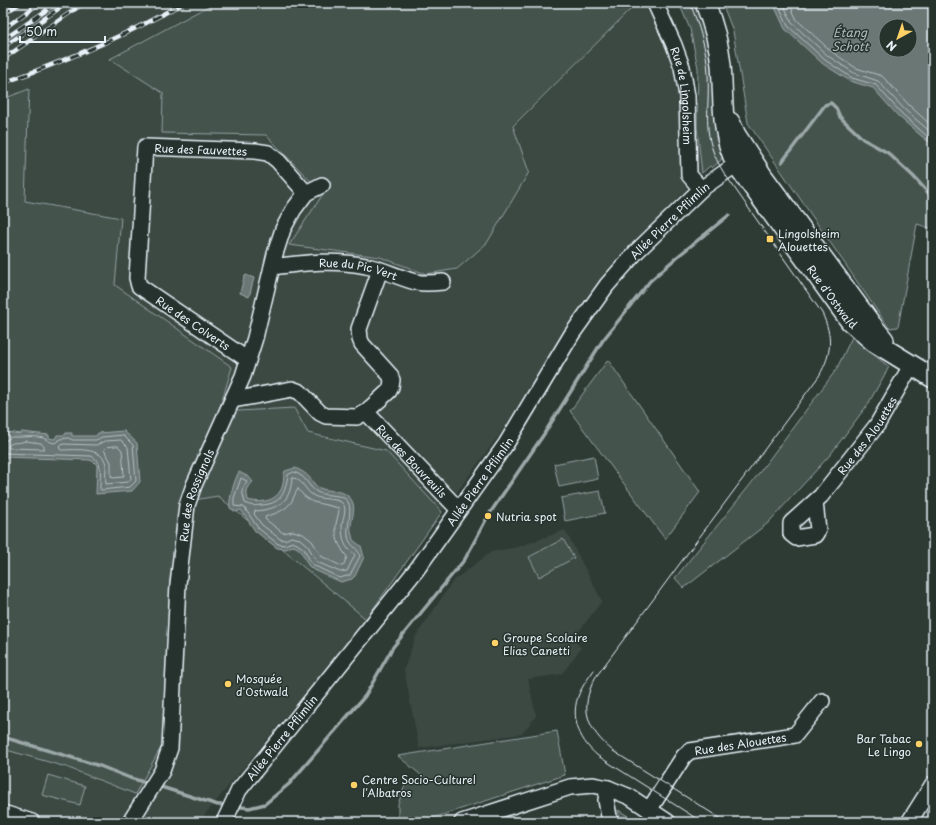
<svg xmlns="http://www.w3.org/2000/svg" width="936" height="825" viewBox="0 0 936 825" font-family="'Playpen Sans',sans-serif">
<style>
.built{fill:#3b4843}
.green{fill:#45524e;stroke:#96a2a3;fill-rule:evenodd}
.water{fill:#6b7775;stroke:#9da8a9;fill-rule:evenodd}
.lines{fill:none;stroke-linecap:round;stroke-linejoin:round}
.shore{stroke:#b6c0c4;stroke-width:1}
.stream{stroke:#9da8a9;stroke-width:3.5}
.minor-casing{stroke:#e8f1f8;stroke-width:18}
.major-casing{stroke:#e8f1f8;stroke-width:22}
.minor{stroke:#26332d;stroke-width:15}
.major{stroke:#26332d;stroke-width:19}
.tram{stroke:#e8f1f8;stroke-width:1}
.rail-casing{stroke:#e8f1f8;stroke-width:4.5}
.rail{stroke:#26332d;stroke-width:3;stroke-dasharray:9;stroke-linecap:butt}
.poi-dot{fill:#ffd166;stroke:#26332d;stroke-width:1.5}
.labels{text-anchor:middle;dominant-baseline:central;stroke-width:3;stroke-linejoin:round;paint-order:stroke}
.street-label{font-size:11px;fill:#e8f1f8;stroke:#26332d}
.poi-label{font-size:11px;fill:#e8f1f8;stroke:#26332d;text-anchor:start}
.water-label{font-size:12px;font-style:italic;fill:#b0babd;stroke:#26332d}
</style>
<rect width="100%" height="100%" fill="#2e3b35"/>
<filter id="ink" filterUnits="userSpaceOnUse"><feTurbulence type="fractalNoise" baseFrequency=".025" numOctaves="2"/><feDisplacementMap in="SourceGraphic" scale="8" xChannelSelector="R" yChannelSelector="G"/><feConvolveMatrix kernelMatrix="1 2 1 2 8 2 1 2 1" color-interpolation-filters="sRGB"/></filter>
<g filter="url(#ink)">
<path class="built" d="M3,3H214L110,59L163,93L162,132L266,135L324,194L290,245L380,257L426,274L457,269L487,243L529,172L513,127L637,3H660L689,73L702,173L622,256L520,407L442,512L386,451L308,432L294,408L238,411L220,407L232,367L115,285L121,218L25,201L28,89L3,99Z
M217,496L366,619L199,822H3V749L66,767L135,794L182,502Z
M565,530L602,601L573,639L581,648L562,674L528,679L536,716L522,734L419,748L404,669L416,636L453,581L491,552L518,547Z"/>
<path class="green" d="M214,3H637L513,126L529,172L487,243L457,269L426,274L380,257L289,245L323,194L266,135L162,133L163,93L110,59Z
M679,3H698L708,28L723,155L721,160L712,168L710,166L702,173L697,127L698,68L690,29Z
M722,3H933V229L917,224L898,327L889,328L748,123L733,31ZM886,26H910V50H886Z
M29,89L25,201L121,218L115,285L232,367L220,407L238,411L294,408L308,433L386,451L442,512L366,619L218,496L182,502L164,742L135,794L66,767L3,749V99Z
M852,337L889,367L868,404L830,455L768,523L684,588L675,578L750,485L836,370Z
M608,360L700,492L665,539L570,411Z
M594,456L598,479L559,487L554,464Z
M600,491L605,513L565,521L561,498Z
M563,539L574,558L539,577L529,557Z
M557,731L565,775L424,821L398,822V804L405,785L427,780L398,756Z
M48,775L85,786L80,805L42,795Z
M618,810L638,822H621Z"/>
<path class="water" d="M773,3H933V143L926,140L898,116L873,88L850,81L823,64L785,29ZM886,26H910V50H886Z
M246,275L254,278L249,297L240,293L244,277Z
M124,431L137,443L140,482L132,491L96,494L97,465L94,462L90,460L3,457V436H6L7,432L20,434L21,432L49,435V438L55,439L57,435H65L66,433H72V436H96L98,433Z
M295,468C300,470 306,473 310,478C313,481 314,485 318,487C326,492 337,489 345,494C358,501 353,514 351,525C350,530 352,535 353,540L361,546L364,557L355,576L352,579L341,582L312,569L308,565L301,551L296,547L292,546L286,549L277,548L255,531L241,510L236,512L230,508C228,501 235,478 239,472L249,477L253,482L249,485L246,490L248,500C262,504 279,501 283,484C284,480 283,475 285,471Z"/>
<g class="lines">
<path class="shore" d="M777,3L788,26L825,60L852,78L876,85L901,113L928,137L933,139
M783,3L792,23L828,56L854,73L878,81L905,110L933,134
M789,3L797,20L832,52L856,68L882,76L909,105L933,127
M3,440H7L11,437C21,438 33,435 43,438C48,440 49,442 55,443L60,439L68,438L73,440H96L102,437L123,435L133,445L136,481L130,487L101,490L100,488C100,476 104,462 91,456L3,453
M25,441L41,443L45,448L43,449L10,448L8,447L9,445C14,441 19,444 25,441Z
M105,441L121,440L128,447L131,479L128,482L106,484C105,478 106,471 106,465C103,446 74,450 61,450L59,448L63,444L96,445Z
M118,446L122,450L124,475L123,477L113,478L111,476V462L104,450L107,447Z
M294,472C308,477 307,486 317,492C324,496 333,494 341,497C357,501 346,524 348,536C349,546 358,547 360,556L350,575L340,578L315,566L311,563L304,549L297,544L292,542L285,545L278,544L258,528L244,507L234,506V498L241,478L247,481L242,490L245,503C250,506 255,506 261,505C282,504 285,493 288,475Z
M294,478C304,481 305,491 314,496C322,500 334,498 341,502C349,507 342,519 342,525C342,533 343,543 348,549C351,551 353,552 355,555L347,571L340,572L317,562L308,546L300,539L291,537L285,540L280,539L262,525L254,514L255,511C278,509 290,503 292,479Z
M298,489L304,496L313,502L339,508C339,514 337,518 336,524C335,538 339,546 347,557L343,566H341L321,556L312,541L303,534L293,531L283,533L265,519L266,516C276,514 286,510 292,501C294,497 295,493 298,489Z"/>
<path class="stream" d="M782,162L825,105L831,103L836,108L840,117L863,139L888,153L913,176L933,198
M3,737L100,766L130,778L150,784
M158,786L218,805H227
M235,806L249,808L265,804L289,784L365,696L393,647L465,559L488,516L544,434L603,340L650,281L677,257L729,215"/>
<defs>
<g id="minor">
<path id="s1" d="M655,3L674,45L682,67L687,96L689,175L701,189"/>
<path id="s2" d="M272,267C304,263 334,259 366,266C383,269 399,278 416,282C424,284 434,283 443,282"/>
<path id="s3" d="M248,360L139,286L137,278L145,147L255,151L268,153L278,161L306,193"/>
<path d="M233,400L292,389L300,392L320,413L326,416L357,417L366,412L389,391L391,387L392,380L390,375L362,344L360,339L359,329L380,270"/>
<path id="s4" d="M366,412L458,509"/>
<path id="s5" d="M815,502L818,530L815,535L796,538L791,534V523L821,496L877,425L912,364"/>
<path d="M608,788L606,800L610,822"/>
<path id="s6" d="M649,810L684,756L690,751L795,735L822,701"/>
<path d="M3,813L32,822"/>
<path id="s7" d="M130,822L162,771L170,748L178,584L187,505L194,485L243,376L255,338L275,254L283,229L294,209L306,193L322,185"/>
<path id="s8" d="M224,822L239,790L417,569L506,444L572,334L607,285L637,251L701,189L728,170L746,161"/>
<path d="M462,822L570,787L593,785L608,788L630,797L668,822"/>
<path d="M909,822L933,784"/>
</g>
<g id="major">
<path id="s9" d="M705,3C713,23 719,44 721,65C724,100 720,134 737,165L850,321L874,342L933,378"/>
<path d="M730,122L736,135L762,175L872,325L884,340"/>
</g>
</defs>
<use href="#minor" class="minor-casing"/>
<use href="#major" class="major-casing"/>
<use href="#minor" class="minor"/>
<use href="#major" class="major"/>
<path class="tram" d="M690,3C699,26 707,49 708,74C710,114 700,135 724,173L822,313C833,337 832,353 819,376L595,678C579,709 587,729 613,751L726,822
M594,670C590,676 585,682 582,688C568,712 577,739 598,756L702,822"/>
<defs>
<path id="rail" d="M3,14L20,3
M3,29L40,3
M3,40L57,3
M3,47L67,3
M3,59L84,3
M3,83C65,61 126,36 183,3"/>
</defs>
<use href="#rail" class="rail-casing"/>
<use href="#rail" class="rail"/>
</g>
</g>
<g class="poi-dot">
<rect x="766" y="235" width="8" height="8" rx="2"/>
<circle cx="488" cy="516" r="4"/>
<circle cx="495" cy="643" r="4"/>
<circle cx="228" cy="684" r="4"/>
<circle cx="919" cy="744" r="4"/>
<circle cx="354" cy="785" r="4"/>
</g>
<g class="labels">
<g class="street-label">
<text stroke="none"><textPath href="#s1" startOffset="98">Rue de Lingolsheim</textPath></text>
<text stroke="none"><textPath href="#s3" startOffset="327">Rue des Fauvettes</textPath></text>
<text stroke="none"><textPath href="#s8" startOffset="751">Allée Pierre Pflimlin</textPath></text>
<text stroke="none"><textPath href="#s2" startOffset="87">Rue du Pic Vert</textPath></text>
<text stroke="none"><textPath href="#s9" startOffset="329">Rue d'Ostwald</textPath></text>
<text transform="translate(193 323) rotate(34)">Rue des Colverts</text>
<text stroke="none"><textPath href="#s5" startOffset="187">Rue des Alouettes</textPath></text>
<text stroke="none"><textPath href="#s4" startOffset="67">Rue des Bouvreuils</textPath></text>
<text stroke="none"><textPath href="#s8" startOffset="427">Allée Pierre Pflimlin</textPath></text>
<text stroke="none"><textPath href="#s7" startOffset="340">Rue des Rossignols</textPath></text>
<text stroke="none"><textPath href="#s8" startOffset="103">Allée Pierre Pflimlin</textPath></text>
<text stroke="none"><textPath href="#s6" startOffset="123">Rue des Alouettes</textPath></text>
</g>
<g class="poi-label">
<text x="778" y="233">Lingolsheim<tspan x="778" dy="13">Alouettes</tspan></text>
<text x="496" y="516">Nutria spot</text>
<text x="503" y="637">Groupe Scolaire<tspan x="503" dy="13">Elias Canetti</tspan></text>
<text x="236" y="678">Mosquée<tspan x="236" dy="13">d'Ostwald</tspan></text>
<text x="911" y="738" text-anchor="end">Bar Tabac<tspan x="911" dy="13">Le Lingo</tspan></text>
<text x="362" y="779">Centre Socio-Culturel<tspan x="362" dy="13">l'Albatros</tspan></text>
</g>
<g class="water-label">
<text x="850" y="32">Étang<tspan x="850" dy="14">Schott</tspan></text>
</g>
</g>
<rect width="936" height="825" fill="none" stroke="#26332d" stroke-width="16"/>
<rect x="8" y="8" width="920" height="809" fill="none" stroke="#e8f1f8" stroke-width="1.5" filter="url(#ink)"/>
<g transform="translate(898 38) rotate(220)"><circle r="19" fill="#26332d" stroke="#747f7e"/>
<path d="M0-3L7 15L0 10L-7 15Z" fill="#ffd166"/>
<text y="-6" font-size="11" font-weight="bold" text-anchor="middle" fill="#e8f1f8">N</text>
</g>
<path d="M20 36v6h85v-6" fill="none" stroke="#e8f1f8" stroke-width="2"/>
<text x="26" y="36" font-size="12" fill="#e8f1f8" stroke="#26332d" stroke-width="3" paint-order="stroke">50 m</text>
</svg>
